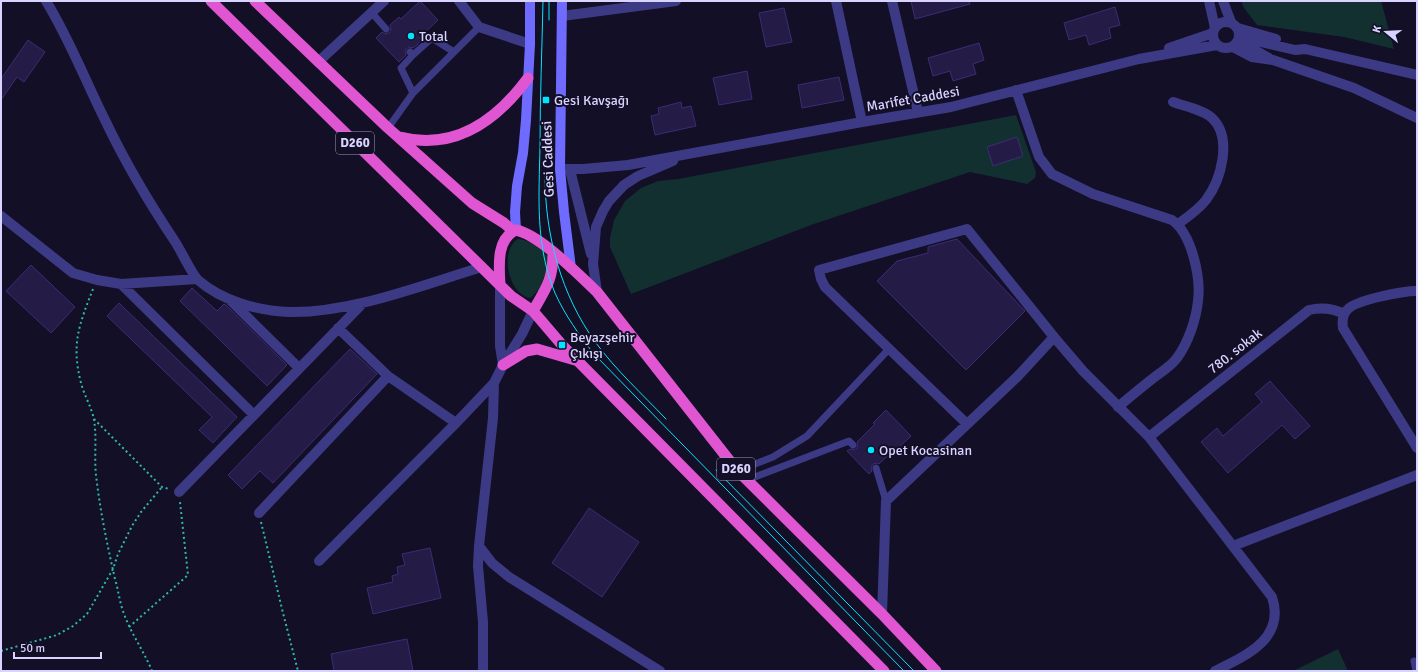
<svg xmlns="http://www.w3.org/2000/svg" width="1418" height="672" viewBox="0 0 1418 672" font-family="Signika,sans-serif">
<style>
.green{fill:#12302f}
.building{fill:#241b47;stroke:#3b2d73}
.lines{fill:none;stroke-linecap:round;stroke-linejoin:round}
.path{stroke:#2fb8b0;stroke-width:2;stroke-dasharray:2 3;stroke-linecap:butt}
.service{stroke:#3d3a85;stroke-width:7}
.minor{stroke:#3d3a85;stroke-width:10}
.secondary{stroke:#6f6bff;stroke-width:10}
.trunk{stroke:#e055d1;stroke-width:11}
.tram{stroke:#00e5ff;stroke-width:1}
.poi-dot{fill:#00e5ff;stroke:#130f26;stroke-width:1.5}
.labels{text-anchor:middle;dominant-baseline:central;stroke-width:4;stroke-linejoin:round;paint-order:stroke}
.shield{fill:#130f26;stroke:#9e99be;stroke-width:1}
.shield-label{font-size:13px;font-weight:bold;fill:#d9d4ff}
.poi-label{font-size:14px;fill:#d9d4ff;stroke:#130f26;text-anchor:start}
.street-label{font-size:14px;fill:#d9d4ff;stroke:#130f26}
</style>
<rect width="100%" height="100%" fill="#130f26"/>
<path class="green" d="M1241,1H1381L1394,49L1344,37L1257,25L1244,8Z
M1016,115L1036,172L1035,178L1027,184L970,172L811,225L631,294L610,247V238L614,220L625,201L641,188L658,181L678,179Z
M518,239C530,240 546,250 550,261L540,288L531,298C508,295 499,250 518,239Z
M1338,649L1348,671H1293Z"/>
<path class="building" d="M420,1L438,20L419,38L421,40L417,45L413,48L409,47L406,49L405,51L406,55L399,62L376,38L382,32L385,34L389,33L391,30L390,25L399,17L401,19Z
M911,1H969L970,4L915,19Z
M1115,7L1120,25L1109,28L1111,38L1089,45L1086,35L1069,40L1064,23Z
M784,8L792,42L766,47L759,13Z
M28,40L45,52L24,82L17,77L1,100V79Z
M979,43L984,60L973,64L976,74L953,81L950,71L933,76L928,58Z
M747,71L752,99L719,105L713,78Z
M839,77L844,100L802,108L798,85Z
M681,102L682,108L691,106L696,126L655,135L651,116L659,114L658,108Z
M1017,137L1023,156L993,166L987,147Z
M957,239L1025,311L966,370L877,281L897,261L928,253V247Z
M31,265L75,307L51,333L6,291Z
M192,288L217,311L224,304L226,305L287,365L267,386L180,301Z
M119,303L237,417L213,443L199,430L212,417L107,316Z
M350,349L377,374L273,483L260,471L242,489L228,475Z
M1270,381L1310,426L1295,439L1282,425L1228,473L1201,442L1217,428L1223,436L1262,402L1255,394Z
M886,410L911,436L898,448L897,447L879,464L877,463L873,464L871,467L872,471L869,474L847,451L850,449L854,450L857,448L858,444L857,442L875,424L873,423Z
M589,508L639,542L602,597L552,563Z
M430,548L441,598L373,614L367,588L393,582L392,576L398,574L397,567L405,565L402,554Z
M407,639L413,671H334L331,654Z"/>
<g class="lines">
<path class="path" d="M93,289C79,325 71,344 81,383C84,395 92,408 94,420C97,438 94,457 96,475C100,510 107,544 115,579C118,589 119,598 122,608C129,631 143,649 152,671
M94,419L162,487L169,489
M261,522L283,613L298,671
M129,627L188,575L180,502
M1,651L57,635L73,626L87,614L113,569L118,554L132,526L141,512L162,487"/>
<path class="service" d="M372,13L386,29
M413,55L432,38L454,52
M413,93L479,27
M388,128L413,93L401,68L413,55L410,52
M876,468L886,501
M736,469L755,464L773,457L807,436L889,349
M747,480L849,441L853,445
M1414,661L1416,671"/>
<path class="minor" d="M46,1C69,38 85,80 105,120C125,162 148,201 174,240C181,250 191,273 198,280C222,301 258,311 290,312C352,313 422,285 482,267
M459,1L479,27L530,44
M836,1L862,122
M892,1L918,112
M1209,1L1215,28
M1223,1L1231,22
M562,16L676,1
M1213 35a13 13 0 1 1 26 0a13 13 0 1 1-26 0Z
M1238,28L1276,39
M1240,37L1295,50L1305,49L1417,75
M1239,41L1269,58
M1233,47L1252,57L1273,60L1354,88L1417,118
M1169,48L1213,33
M318,62L384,1
M1016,90L1039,157L1052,174L1093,194L1172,220C1192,234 1201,278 1198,301C1196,320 1188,343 1177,358C1171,366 1164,370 1156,376C1143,386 1131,396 1118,407
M1173,102C1184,106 1204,110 1212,118C1233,138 1221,180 1206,200C1198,210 1188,217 1178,224
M560,169H583L628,165L862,122L951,107L1139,59L1217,45
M570,170L591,254
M1,216L73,273L97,280L121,284L197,279
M121,284L254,415
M500,285V346L503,365
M1417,291C1403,291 1355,300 1347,310C1342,315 1342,321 1343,328L1417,448
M597,292L593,264L596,227L603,211L609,201L624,185L638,176L673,161
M231,301L299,368
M388,376L456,423
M967,424L825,287L821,279L819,270L967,229L1054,337
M1149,437L1309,310C1322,307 1332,308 1344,314
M179,492L363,303
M259,513L388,376L338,328
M479,546L492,563L509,577L660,671
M1233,546L1417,475
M319,561L456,423L494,383L503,365L522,334L533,311
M882,614L886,501L1017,377L1054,337L1083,371L1149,437L1272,597C1286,639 1245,656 1215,671
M483,671V622L478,566L479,546L493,418L494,383"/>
<path class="secondary" d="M562,1L560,169L564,212L571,268
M516,230L515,212L517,186L523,153L526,120L530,44V1"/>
<path class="trunk" d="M211,1L511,296L533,311L562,345L884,671
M255,1L388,128L472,203L504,223L513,231
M400,137C455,151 497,120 528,78
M500,285C499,266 496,239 516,230C540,235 579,275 597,292L736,469L882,614L936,671
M533,311C546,288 553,280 553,253
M503,365L526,351L537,349L575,360"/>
<path class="tram" d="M543,1C542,49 540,98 540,146C539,197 535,245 555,293C565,315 579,335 594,354L904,671
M549,20V1
M545,176C545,235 561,295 596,343C616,370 642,394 666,419
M716,470L914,671"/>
</g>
<g class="poi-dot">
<circle cx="411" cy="36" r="4"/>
<rect x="542" y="96" width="8" height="8" rx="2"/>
<rect x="558" y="341" width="8" height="8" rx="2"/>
<circle cx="871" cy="450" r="4"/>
</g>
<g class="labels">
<g class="shield">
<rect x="336" y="132" width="38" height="22" rx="3"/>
<rect x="717" y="458" width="38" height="22" rx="3"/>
</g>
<g class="shield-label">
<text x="355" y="143">D260</text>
<text x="736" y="469">D260</text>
</g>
<g class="poi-label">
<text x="419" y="36">Total</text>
<text x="554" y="100">Gesi Kavşağı</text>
<text x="570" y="337">Beyazşehir<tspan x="570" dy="16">Çıkışı</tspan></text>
<text x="879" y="450">Opet Kocasinan</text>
</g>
<g class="street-label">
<text transform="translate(913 99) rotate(-10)">Marifet Caddesi</text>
<text transform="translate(548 159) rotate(-92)">Gesi Caddesi</text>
<text transform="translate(1235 351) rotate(-38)">780. sokak</text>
</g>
</g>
<rect width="1418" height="672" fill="none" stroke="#d9d4ff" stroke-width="4"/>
<g transform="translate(1386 32) rotate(288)" stroke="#130f26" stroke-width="3" paint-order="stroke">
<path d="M0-3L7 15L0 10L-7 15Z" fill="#d9d4ff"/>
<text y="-6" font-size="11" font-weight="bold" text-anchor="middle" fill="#d9d4ff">K</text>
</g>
<path d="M14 652v6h87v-6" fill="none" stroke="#d9d4ff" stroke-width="2"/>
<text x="20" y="652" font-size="12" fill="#d9d4ff" stroke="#130f26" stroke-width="3" paint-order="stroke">50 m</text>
</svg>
